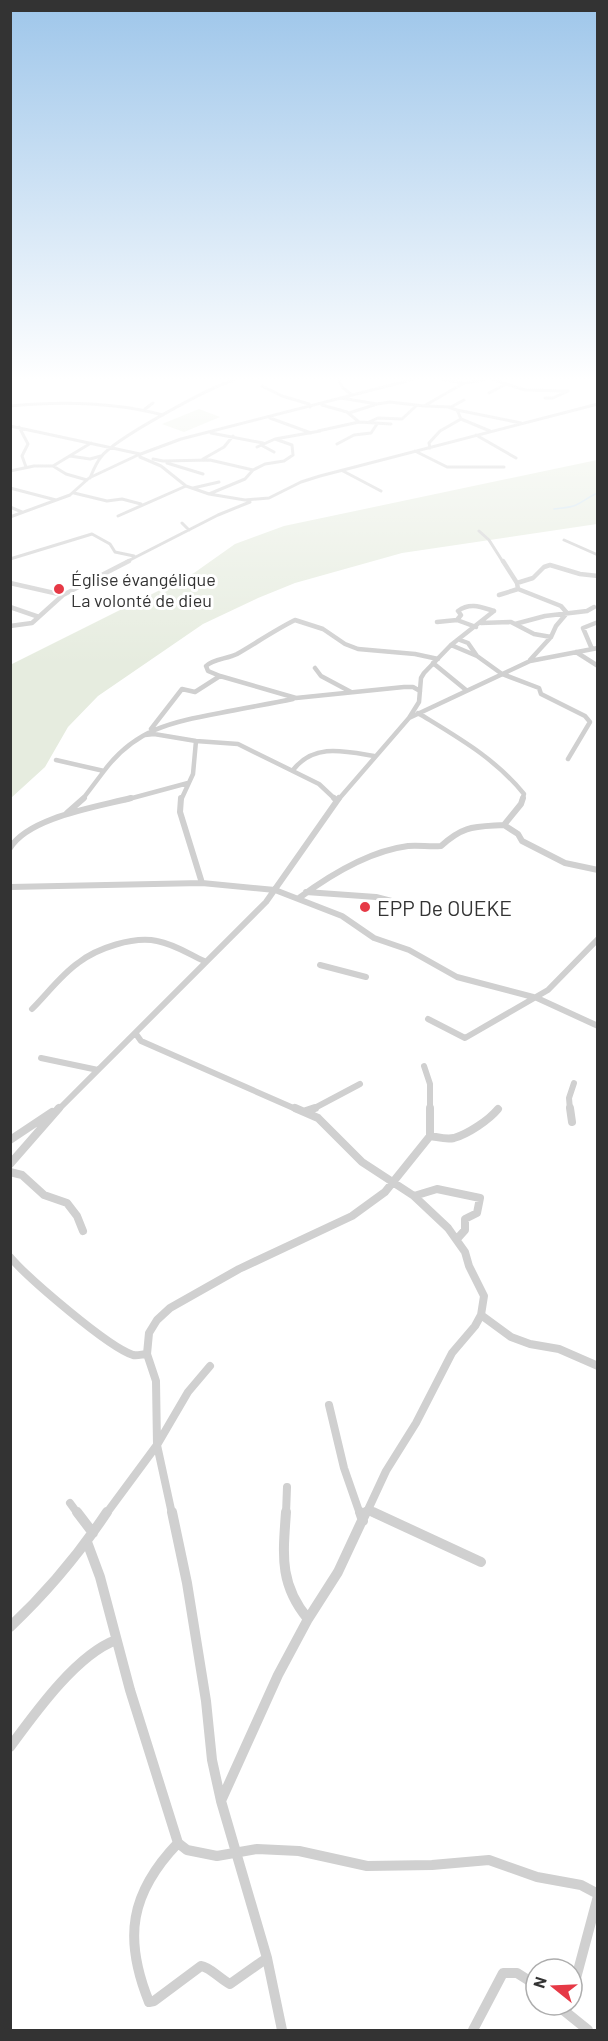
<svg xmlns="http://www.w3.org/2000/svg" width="608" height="2041" viewBox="0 0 608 2041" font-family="Barlow,sans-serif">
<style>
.green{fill:#e6ecdf}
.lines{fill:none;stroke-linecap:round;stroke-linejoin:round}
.stream{stroke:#cfe2ee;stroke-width:1.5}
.street-far4{stroke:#d0d0d0;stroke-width:3}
.street-far3{stroke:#d0d0d0;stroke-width:4.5}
.street-far2{stroke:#d0d0d0;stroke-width:6}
.street-far1{stroke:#d0d0d0;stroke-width:8}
.street{stroke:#d0d0d0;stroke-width:10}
.poi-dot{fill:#e63946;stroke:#fff;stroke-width:2}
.labels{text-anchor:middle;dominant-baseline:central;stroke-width:6;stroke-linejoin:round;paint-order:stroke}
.far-poi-label{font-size:18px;fill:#333;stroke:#fff;text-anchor:start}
.poi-label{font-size:21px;fill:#333;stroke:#fff;text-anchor:start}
</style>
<rect width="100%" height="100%" fill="#fff"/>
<path class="green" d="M199,409L220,417L184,432L162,424Z
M597,460V524L402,553L295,583L258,598L203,624L98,696L68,727L45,767L11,798L10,665L194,573L235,544L284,526Z"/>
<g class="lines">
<path class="stream" d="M554,509C560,508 570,508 576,505C584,501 590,496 598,493"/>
<path class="street-far4" d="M339,380L342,387L352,395
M443,380L464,383L484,380
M494,380L525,390L568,391
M262,386L282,396L309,404L310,407
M489,393L506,384
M341,398L377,404L390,402L424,406L464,383
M545,398H553L568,391
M322,405L347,412L359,422L391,424
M10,406C61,401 114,402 163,415
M424,406L451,407L464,400
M145,409L153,403
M457,410L521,423
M349,413L377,404
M270,418L311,433
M461,419L490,431
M369,422L378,418L402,419L416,406
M10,426L140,454
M19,427L28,444L22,456L26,467
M318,431L359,422
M211,433L263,443
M476,435L516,458
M337,444L354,435L371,433L377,424
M261,445L274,452
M257,447L275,439L320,431
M430,448L429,443L440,431L461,419L457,410L448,407
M415,451L447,467H504
M70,456L90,459L101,456
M140,457L161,466L186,486L209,494L245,500L269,498L301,482L320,476L598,404
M153,459L163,461L210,460L253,470L265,464L284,461L293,455L292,445L275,439
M203,459L224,447L233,436
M167,463L203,474
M10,471L34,466H53
M343,471L381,491
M90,478C93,471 96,463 101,457C114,439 210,387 234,380
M87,480L66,474L53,466L91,443
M10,488L56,500
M193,488L219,482
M74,493L107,501L122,499L141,504
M209,494L245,479L253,470
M10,507L22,512
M118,516L186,486
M10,517L70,495L89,478L138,455L181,439L411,380
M182,523L189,530
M479,531L489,540L503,562
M564,540L598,555
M10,559L92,534L110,544L115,552L134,556
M126,562L218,515L250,502"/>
<path class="street-far3" d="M503,561L517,583L518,589L561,606L567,613L556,626L551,637L530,660
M10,583L63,595L129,561
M517,583L533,578L544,567L550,565L580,574L598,576
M499,595L518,589
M10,607L39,617
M457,620L461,615L458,611C470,602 481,607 494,611
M437,622L457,620L476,627
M481,623L511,622L534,634L551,637
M515,624L545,616L587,611L594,607
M10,626L32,623L63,595
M460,640L468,643L477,656
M451,645L477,656L502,674L539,688L541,694L585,716L590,722L568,759
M592,649L583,628L598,622
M576,652L598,666
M433,663L466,690
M315,668L321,676L351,692
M420,691L413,687H404L296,698L220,676L208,671L206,666C213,659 227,659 237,654C256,643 275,630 295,620L323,629L345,644L358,649L415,654L438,659
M418,713C457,737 495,758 524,794L522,800
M409,718L419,702L421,678L424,673L451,645L494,611
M151,729L182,689L195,692L220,676
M145,735L154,734L196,741L238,744L319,784L336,800
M56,760L104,771C135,729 172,722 220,713C244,708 269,704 293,699
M293,770C314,743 344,751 374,756
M82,800L104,771
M125,800L188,783
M181,800L193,774L196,741
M338,800L409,718L530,661L598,648"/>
<path class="street-far2" d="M181,798L180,812L202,883
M334,798L337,801
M523,798L521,804L504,825L518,834L522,841L565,863L598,870
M67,813L84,798
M10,848C29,817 97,807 131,798
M10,887L202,883L275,890L342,916L374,938L409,950L457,977L537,998L598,1026
M306,892L376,897L407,905
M299,898C330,875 369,851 408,846C419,845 430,847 441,846C464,825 474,827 504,825
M320,965L366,977
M32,1009C47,994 61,975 78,963C97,948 134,936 157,941C174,944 189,954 204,961
M428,1019L465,1038L548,990L598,939
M136,1034L141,1041L298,1110
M41,1058L98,1070
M424,1066L430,1084V1110
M58,1110L266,902L339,798
M311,1110L360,1084
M570,1110L569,1098L574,1083"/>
<path class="street-far1" d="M295,1108L318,1118L362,1162L414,1196L448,1228L465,1252L469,1266L484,1296L481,1315L475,1326L452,1353L416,1423L386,1471L366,1514
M430,1108V1136
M570,1108L572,1122
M306,1111L315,1108
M10,1140L52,1112
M10,1164L59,1108
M10,1172L22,1175L44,1195L67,1203L77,1216L83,1231
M414,1196L437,1189L480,1198L477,1213L465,1219V1230L457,1239
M10,1257C28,1278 108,1347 133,1355C137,1356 143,1354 147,1354L149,1333L157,1320L170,1308L239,1269L352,1216L385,1192L430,1136C438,1137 446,1140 454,1138C468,1134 489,1120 498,1109
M481,1315L511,1337L530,1344L559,1349L598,1366
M329,1405L344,1468L360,1514
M70,1503L78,1514
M368,1510L376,1514
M106,1514L157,1445L156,1381L147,1354
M172,1514L157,1445L188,1392L210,1366
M286,1514L287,1487"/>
<path class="street" d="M77,1512L93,1533
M172,1512L187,1583L206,1701L212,1760L221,1801L267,1958L282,2030
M286,1512C283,1555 279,1584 308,1619
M360,1512L363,1521
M373,1512L481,1562
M87,1542L100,1577L130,1690L178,1843L187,1850L217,1856L257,1849L299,1851L367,1866L432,1865L489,1860L537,1877L581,1885L598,1894
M10,1627C46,1593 79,1554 107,1512
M10,1747C35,1713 76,1655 116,1640
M221,1801L278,1675L308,1619L338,1572L366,1512
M178,1843C130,1893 123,1938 149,2002L154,2001L201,1966C210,1967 220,1979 230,1984L267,1958
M572,1993L598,1896
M557,2005L588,2030
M473,2030L503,1973H517L536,1985"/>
</g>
<linearGradient id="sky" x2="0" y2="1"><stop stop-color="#9ec6ea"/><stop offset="0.57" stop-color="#fff"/><stop offset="1" stop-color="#fff" stop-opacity="0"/></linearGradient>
<rect width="608" height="665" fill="url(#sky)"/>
<g class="poi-dot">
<circle cx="59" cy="589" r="6"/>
<circle cx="365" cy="907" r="6"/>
</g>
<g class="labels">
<g class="far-poi-label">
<text x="71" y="579">Église évangélique<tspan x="71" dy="21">La volonté de dieu</tspan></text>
</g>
<g class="poi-label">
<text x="377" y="907">EPP De OUEKE</text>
</g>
</g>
<rect width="608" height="2041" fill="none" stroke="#333333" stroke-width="24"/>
<g transform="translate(554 1987) rotate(288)"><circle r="28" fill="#ffffff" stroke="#adadad" stroke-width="1.5"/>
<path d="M0-4.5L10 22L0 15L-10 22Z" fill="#e63946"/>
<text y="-9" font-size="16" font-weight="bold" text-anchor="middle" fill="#333333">N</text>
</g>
</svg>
